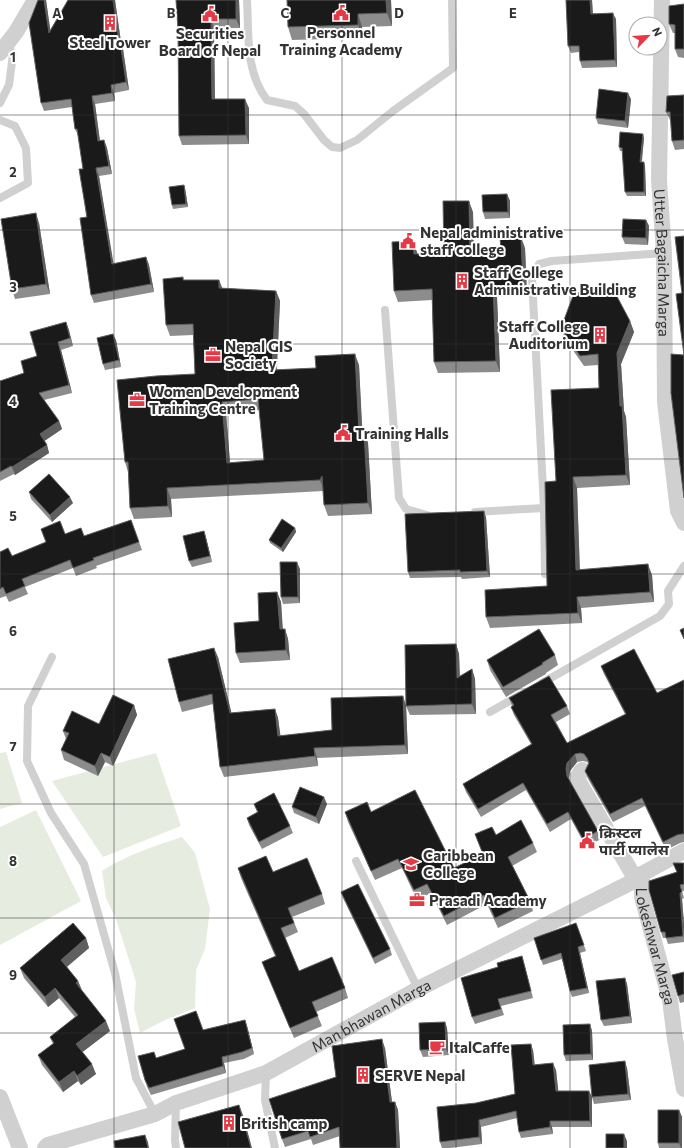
<svg xmlns="http://www.w3.org/2000/svg" width="684" height="1148" viewBox="0 0 684 1148" font-family="Commissioner,'Noto Sans Devanagari',sans-serif">
<style>
.green{fill:#e6ecdf}
.lines{fill:none;stroke-linecap:round;stroke-linejoin:round}
.service{stroke:#d0d0d0;stroke-width:8}
.minor{stroke:#d0d0d0;stroke-width:16}
.wall{fill:#8c8c8c;fill-rule:evenodd}
.shaded-wall{fill:#5f5f5f}
.building{fill:#1a1a1a;stroke:#5f5f5f;fill-rule:evenodd}
.grid{fill:none;stroke:#333;stroke-width:1;stroke-opacity:0.55}
.labels{text-anchor:middle;dominant-baseline:central;stroke-width:4;stroke-linejoin:round;paint-order:stroke}
.poi-label{font-size:15px;font-weight:bold;fill:#333;stroke:#fff;text-anchor:start}
.street-label{font-size:15px;fill:#333;stroke:#fff}
.grid-label{font-size:13px;text-anchor:middle;font-weight:bold;fill:#333;stroke:#fff;stroke-width:4;stroke-linejoin:round;paint-order:stroke}
</style>
<rect width="100%" height="100%" fill="#fff"/>
<path class="green" d="M6,752L22,803L0,809V753Z
M156,753L181,826L103,857L52,781Z
M36,810L81,901L0,945V827Z
M182,837L195,853L210,909L205,949L196,970L195,1008L165,1020L140,1033L134,1009L136,982L116,919L106,898L102,871C127,855 154,846 182,837Z"/>
<g class="lines">
<path class="service" d="M247,0C249,35 245,71 267,100L295,106L304,114L324,140L332,147L340,148L357,140L393,111L453,68L452,0
M0,103L9,85L13,54L7,46
M0,120L15,126L26,148L28,183L0,198
M385,310L399,498L406,509L427,515
M475,512L544,508
M545,574L544,508L532,278L539,264L552,261L664,253
M52,657L28,706L27,761L51,813L84,864L115,973L136,1078L155,1114
M542,683L660,616L669,604L668,591L684,566
M490,712L520,695
M356,861L418,989
M266,1073L265,1100L275,1148
M176,1103L175,1140L176,1148"/>
<g class="minor">
<path id="s1" d="M662,0L659,180L664,253L665,402L678,511L684,523"/>
<path d="M0,53L16,32L35,0"/>
<path d="M582,770L578,776L579,782L636,880"/>
<path id="s2" d="M642,874V897L670,1000L675,1039L684,1089"/>
<path d="M0,1097L20,1148"/>
<path id="s3" d="M45,1148L48,1145L155,1114L176,1103L266,1073L418,989L636,880L642,874L684,851"/>
</g>
</g>
<path class="wall" d="M38,0H46L50,30L68,0H115L121,42L123,49L129,90L114,93L115,101L95,104L100,141L104,140L107,148L112,174L99,176L113,264L146,257L149,265L154,292L94,303L91,295L83,169L79,137L75,129L72,107L44,111L41,103Z
M176,0H239L240,28H214L215,99L249,108V144L182,145L179,136L178,30Z
M391,0L392,26L362,27L363,38L292,40L288,27Z
M566,0H592L593,13L616,19L617,67L582,68L580,61L579,52L571,53L568,46Z
M684,4V58L678,57L675,49V33H673L669,24Z
M684,95V149L675,150L672,141L671,120H670L666,112Z
M631,99L628,128L598,124L596,118Z
M644,138L642,162L645,166L646,196H627L625,192L623,151H620L619,147Z
M184,185L185,188L188,207L173,209L172,205Z
M507,194L510,201V218L485,219L483,212Z
M473,212L474,251L501,250L525,248L527,296L497,297L500,372L438,373L434,362L432,300L398,302L394,291L413,241L417,254L444,253Z
M646,220L649,226L648,245L625,244L622,237Z
M39,223L50,294L15,299L12,289Z
M183,277L184,280H219L222,288L276,291L280,301L277,370L316,368L359,365L362,432H364L368,443L372,514L328,516L324,505L323,491L171,499L172,517L134,519L130,508L128,472L125,462L195,374L193,335L170,336L166,325ZM259,410L264,460L230,463L226,413Z
M630,321L634,332L621,364L624,411L626,417L630,485L577,488L580,569L652,575L654,602L581,608L582,623L490,628L486,617L547,586L556,481L599,388L598,365L584,366L565,339L561,328Z
M66,322L73,346L61,350L72,393L44,400L59,421L62,429L44,441L47,445L49,453L15,475L14,474L0,481V381L24,373Z
M116,340L121,367L105,370L103,364Z
M29,492L73,503L52,522L31,499Z
M486,517L490,577L462,579L461,577L410,578L408,572Z
M131,520L142,550L96,566L97,568L76,576L73,568L25,587L28,594L9,602L6,596L0,598V552L12,556L46,542L41,529L65,534L84,536Z
M295,528L296,532L283,552L270,543L269,540Z
M204,531L206,538L212,562L192,567L189,561Z
M300,569V603L283,604L281,597Z
M277,592L281,602L283,629H285L288,639L290,660L240,663L236,653L259,621Z
M456,644L459,654L460,676L472,669L475,679L476,714L410,715L406,706Z
M555,655L558,665L546,673V674L506,697L490,670L487,660Z
M218,657L231,713L275,709L278,718L280,736L332,730L406,705L408,754L317,758L318,766L224,777L220,767L213,704L182,712L179,702Z
M601,666L657,693L684,680V842L680,843L666,850L645,806L613,822L588,779L585,771L588,763L587,762L583,761L577,762L570,771L569,777V780L598,831L601,839L586,847L571,819L550,832L526,790L481,817L466,792L463,784L531,744L514,715L511,707L512,706L509,698L567,706L570,714L556,722L567,743L625,714L604,674Z
M134,705L137,715L113,766L105,762L98,776L64,760L61,750L66,739L63,731L99,724Z
M254,804L290,826L293,833L262,849L249,825L247,818L257,812Z
M327,804L319,824L294,813L292,807Z
M345,812H371L454,868L483,854L475,834L496,835L533,843L537,852L512,866L530,901L533,911L498,928L487,904L447,925L431,893L417,900L402,868L375,880L348,822Z
M673,863H684V891H682L684,898L682,899L684,924V942L668,944L666,938H663L661,932L677,872Z
M238,868L273,872L322,894L325,904L292,917L298,932L285,938L299,971L345,988L348,998L316,1012L322,1026L294,1038L266,971L262,962L275,956L241,878Z
M341,892L390,949L392,955L375,964L343,898Z
M576,923L586,951L580,953L589,993L572,997L570,991L562,959L543,965L534,938Z
M86,938L89,948L67,967L78,981L81,990L110,1031L82,1052L96,1074L81,1085L78,1081L63,1092L42,1065L38,1055L53,1044L50,1037L75,1017L59,998L48,1007L24,978L20,968Z
M524,963L533,998L501,1006L504,1015L475,1024L472,1017Z
M684,972V1002L680,1003L678,996Z
M625,978L627,984L632,1023L604,1026L601,1020Z
M245,1020L247,1026L254,1054L244,1059L224,1063L226,1073L151,1095L147,1087L145,1080L157,1058L185,1049L203,1030Z
M445,1022L447,1028L449,1055L423,1057L420,1050Z
M590,1024L592,1031L593,1060L566,1061L564,1055Z
M385,1048L392,1102H395L398,1110L400,1148H340V1136L313,1145L311,1139L285,1147L282,1139L336,1077Z
M533,1050L535,1065L556,1070L558,1091H589L592,1097V1127H552L553,1134L521,1138L519,1132L517,1118L481,1127L482,1144L450,1148H442L440,1142L476,1103L515,1094Z
M627,1068L631,1100L594,1104L592,1097Z
M679,1110L682,1117V1148H659L658,1143Z"/>
<path class="shaded-wall" d="M44,0H46L52,41L49,33Z
M113,0H115L121,42L123,49L129,90L126,82L119,41Z
M236,0H239L240,28L236,19Z
M386,0H391L392,26L387,13Z
M590,0H592L593,20L591,14Z
M613,13L616,19L617,67L615,60Z
M358,14L362,27L363,38L358,25Z
M211,19L214,28L215,108L212,99Z
M111,85L114,93L115,101L112,93Z
M628,93L631,99L628,128L625,121Z
M92,96L95,104L101,149L98,141Z
M245,99L249,108V144L246,135Z
M643,134L644,138L641,166L640,162Z
M104,140L107,148L112,174L109,166Z
M644,162L645,166L646,196L644,192Z
M96,168L99,176L115,272L112,264Z
M184,185L185,188L188,207L186,204Z
M507,194L510,201V218L508,212Z
M469,201L473,212L474,263L470,252Z
M36,213L39,223L50,294L46,284Z
M646,220L649,226L648,245L646,238Z
M521,237L525,248L527,296L523,285Z
M413,241L417,252L418,265L414,254Z
M146,257L149,265L154,292L151,284Z
M219,280L223,290L219,288Z
M493,286L497,297L500,372L496,361Z
M276,291L280,301L276,381L272,370Z
M630,321L634,332L621,364L624,411L626,417L630,485L626,475L620,406L617,353Z
M66,322L69,330L73,346L70,338Z
M113,334L116,340L121,367L119,360Z
M58,342L61,350L72,393L69,385Z
M355,354L359,365L363,443L359,432Z
M222,402L226,413L231,474L227,463Z
M59,421L62,429L43,442L40,434Z
M364,432L368,443L372,514L368,503Z
M47,445L49,453L15,475L12,467Z
M322,476L324,491L320,480Z
M573,477L577,488L580,580L576,570Z
M167,488L171,499L172,517L168,506Z
M70,497L73,503L52,522L50,515Z
M484,511L486,517L490,577L487,571Z
M295,528L296,532L283,552L281,548Z
M204,531L206,538L212,562L210,556Z
M297,562L300,569V603L298,597Z
M648,564L652,575L654,602L650,592Z
M277,592L281,602L283,639L280,629Z
M577,597L581,608L582,623L578,613Z
M285,629L288,639L290,660L286,650Z
M456,644L459,654L460,688L457,678Z
M214,648L218,657L234,723L230,713Z
M472,669L475,679L476,714L472,704Z
M403,696L406,705L408,754L405,745Z
M134,705L137,715L113,766L110,757Z
M275,709L278,718L282,746L278,736Z
M314,748L317,758L318,766L315,756Z
M101,753L105,762L98,776L95,766Z
M575,754L577,762L570,771L569,777L570,784L567,776L566,769L567,763Z
M324,797L327,804L319,824L316,817Z
M680,893L682,899L684,924V938Z
M86,938L89,948L64,969L61,960Z
M578,947L580,953L589,993L587,988Z
M625,978L627,984L632,1023L630,1016Z
M78,981L82,990L76,983Z
M55,988L59,998L48,1007L45,997Z
M245,1020L247,1026L254,1054L252,1048Z
M106,1021L110,1031L80,1054L76,1044Z
M445,1022L447,1028L449,1055L446,1049Z
M590,1024L592,1031L593,1060L591,1054Z
M382,1039L385,1048L393,1110L390,1102Z
M531,1044L533,1050L535,1072L533,1065Z
M222,1057L224,1063L226,1073L223,1066Z
M625,1061L627,1068L631,1100L628,1094Z
M553,1063L556,1070L559,1097L556,1091Z
M92,1064L96,1074L81,1085L77,1076Z
M74,1071L78,1081L63,1092L59,1082Z
M589,1091L592,1097V1127L590,1121Z
M395,1102L398,1110L400,1148H397Z
M239,1105L243,1115L252,1148H251Z
M679,1110L682,1117V1148H681L679,1143Z
M479,1120L481,1127L482,1144L479,1137Z
M550,1121L552,1127L553,1134L550,1127Z
M624,1134L627,1141V1148H624Z
M145,1135L148,1142L149,1148H148Z"/>
<path class="building" d="M38,0H44L49,33L68,0H113L119,41H120L126,82L111,85L112,93L92,96L98,141L104,140L109,166L96,168L112,264L146,257L151,284L91,295L80,218L87,217L79,169H83L77,129H75L71,99L41,103L29,23Z
M176,0H236V19H211L212,99H245L246,135L179,136L178,30Z
M287,0H386L387,13L358,14V25L288,27Z
M566,0H590L591,14L613,13L615,60L580,61L579,46H568Z
M684,4V49H675V25L669,24V6Z
M599,89L628,93L625,121L596,118Z
M684,95V140L672,141L670,112H666L667,96Z
M620,132L643,134L640,162H644V192H625L622,148L619,147Z
M184,185L186,204L172,205L169,187Z
M507,194L508,212H483L482,195Z
M443,201H469L470,252L501,250L500,238L521,237L523,285L493,286L496,361L434,362L432,289L394,291L392,242L413,241L414,254L444,253Z
M36,213L46,284L12,289L1,219Z
M623,219L646,220V238L622,237Z
M684,236V498L671,393V354L684,355L676,294L682,293L675,237Z
M183,277V280H219V288L276,291L272,370L316,368L315,356L355,354L359,432H364L368,503L324,505L322,476L320,480L167,488L168,506L130,508L128,462H125L117,380L156,376L195,374L193,324L166,325L163,279ZM258,399L264,460L227,463L222,402Z
M613,289L630,321L617,353L620,406H622L626,475L573,477L576,570L648,564L650,592L577,597L578,613L486,617L485,590L547,586L545,482L556,481L551,390L599,388L598,354L580,356L561,328L574,293Z
M66,322L70,338L58,342L69,385L39,393L59,421L40,434L47,445L12,467L11,466L0,472V381L24,373L21,361L37,356L30,332Z
M113,334L119,360L103,364L97,338Z
M49,474L70,497L50,515L29,492Z
M484,511L487,571L460,572V570L408,572L405,514Z
M282,519L295,528L281,548L269,540Z
M131,520L139,542L93,558L94,560L73,568L70,560L22,579L25,586L6,594L3,587L0,589V552L8,548L12,556L46,542L41,529L60,521L65,534L81,528L84,536Z
M204,531L210,556L189,561L183,536Z
M280,562H297L298,597H281Z
M277,592L280,629H285L286,650L236,653L234,623L259,621L258,593Z
M684,628V639L680,630Z
M539,629L555,655L542,663L543,664L503,687L487,660Z
M456,644L457,678L472,669V704L406,706L405,645Z
M214,648L230,713L275,709L278,736L332,730L331,698L403,696L405,745L314,748L315,756L220,767L212,694L179,702L168,659Z
M634,649L657,693L684,680V834H682L677,835L663,842L642,798L610,814L585,771L589,763L587,758L584,754L580,753L575,754L567,763L566,769L567,776L598,831L583,839L568,812L547,824L523,783L478,809L463,784L532,744L511,707L514,705L509,698L549,676L567,706L551,715L567,743L626,714L601,666Z
M113,695L134,705L110,757L101,753L95,766L61,750L69,733L63,731L72,711L99,724Z
M300,787L324,797L316,817L292,807Z
M415,790L454,868L483,854L475,834L492,827L496,835L521,820L533,843L508,857L530,901L495,918L484,895L444,916L427,884L414,890L398,859L371,871L345,812L367,802L371,812Z
M274,793L290,826L259,842L247,818L258,812L254,804Z
M266,856L273,872L307,858L322,894L288,908L294,923L281,928L299,971L332,957L345,988L312,1002L318,1016L290,1028L262,962L276,956L238,868Z
M673,863H684V884L680,885L682,892L680,893L683,936L666,938L665,932H661L649,890V881L677,872Z
M358,884L390,949L373,958L341,892Z
M73,923L86,938L61,960L78,981L76,983L106,1021L76,1044L92,1064L77,1076L74,1071L59,1082L38,1055L54,1043L50,1037L78,1015L55,988L45,997L20,968Z
M576,923L584,945L578,947L587,988L570,991L561,953L541,960L534,938Z
M522,956L531,991L498,999L501,1009L472,1017L461,978L498,967L497,963Z
M684,972V994L678,996L672,975Z
M625,978L630,1016L601,1020L596,981Z
M196,1011L203,1030L245,1020L252,1048L242,1052L222,1057L223,1066L149,1088L145,1080L138,1056L154,1052L156,1058L185,1049L174,1019Z
M445,1022L446,1049L420,1050L419,1023Z
M590,1024L591,1054L564,1055L563,1025Z
M382,1039L390,1102H395L397,1148H340L339,1127L310,1137L308,1131L282,1139L269,1099L336,1077L332,1046Z
M531,1044L533,1065L553,1063L556,1091H589L590,1121H550V1127L519,1132L516,1111L479,1120V1137L440,1142L437,1107L476,1103L515,1094L511,1045Z
M625,1061L628,1094L592,1097L589,1065Z
M239,1105L251,1148H185L178,1122Z
M658,1110H679V1143H658Z
M606,1134H624V1148H606Z
M145,1135L148,1148H115L114,1141Z"/>
<path class="grid" d="M114,0V1148M228,0V1148M342,0V1148M456,0V1148M570,0V1148M0,115H684M0,230H684M0,344H684M0,459H684M0,574H684M0,689H684M0,804H684M0,918H684M0,1033H684"/>
<defs>
<symbol id="civic-bare" viewBox="-9 -9 18 18"><path d="M-.6-6.5H3V-4.5H.6V-3L4-1V1h2V6H-6V1h2V-1L-.6-3ZM-1.2 2.5V6h2.4V2.5Z" fill="#e63946" stroke="#fff" stroke-width="2.5" paint-order="stroke"/></symbol>
<symbol id="building-bare" viewBox="-9 -9 18 18"><path d="M-4-6H4V6H1V3H-1V6H-4ZM-2.5-4.3h1.7v1.8h-1.7ZM.8-4.3h1.7v1.8H.8ZM-2.5-1h1.7V.8h-1.7ZM.8-1h1.7V.8H.8Z" fill="#e63946" stroke="#fff" stroke-width="2.5" paint-order="stroke"/></symbol>
<symbol id="office-bare" viewBox="-9 -9 18 18"><path d="M-6-3h4V-5.5h4V-3h4V5H-6ZM-1-4.5V-3h2v-1.5ZM-6 0V1H6V0Z" fill="#e63946" stroke="#fff" stroke-width="2.5" paint-order="stroke"/></symbol>
<symbol id="university-bare" viewBox="-9 -9 18 18"><path d="M0-5L7-2L0 1L-7-2ZM-4 1L0 2.5L4 1V4Q0 6-4 4Z" fill="#e63946" stroke="#fff" stroke-width="2.5" paint-order="stroke"/></symbol>
<symbol id="cafe-bare" viewBox="-9 -9 18 18"><path d="M-5.5-4.5H6V0H3Q3 3.5 0 3.5H-2.5Q-5.5 3.5-5.5 0ZM3-3.2v2h1.7v-2ZM-6 4.5H4V6H-6Z" fill="#e63946" stroke="#fff" stroke-width="2.5" paint-order="stroke"/></symbol>
</defs>
<g fill-rule="evenodd">
<use href="#civic-bare" x="330" y="2" width="22" height="22"/>
<use href="#civic-bare" x="199" y="3" width="22" height="22"/>
<use href="#building-bare" x="99" y="12" width="22" height="22"/>
<use href="#civic-bare" x="397" y="230" width="22" height="22"/>
<use href="#building-bare" x="451" y="270" width="22" height="22"/>
<use href="#building-bare" x="589" y="324" width="22" height="22"/>
<use href="#office-bare" x="202" y="344" width="22" height="22"/>
<use href="#office-bare" x="126" y="389" width="22" height="22"/>
<use href="#civic-bare" x="332" y="422" width="22" height="22"/>
<use href="#civic-bare" x="576" y="830" width="22" height="22"/>
<use href="#university-bare" x="400" y="853" width="22" height="22"/>
<use href="#office-bare" x="406" y="889" width="22" height="22"/>
<use href="#cafe-bare" x="426" y="1036" width="22" height="22"/>
<use href="#building-bare" x="352" y="1064" width="22" height="22"/>
<use href="#building-bare" x="218" y="1112" width="22" height="22"/>
</g>
<g class="labels">
<g class="poi-label">
<text x="341" y="32" text-anchor="middle">Personnel<tspan x="341" dy="17">Training Academy</tspan></text>
<text x="210" y="33" text-anchor="middle">Securities<tspan x="210" dy="17">Board of Nepal</tspan></text>
<text x="110" y="42" text-anchor="middle">Steel Tower</text>
<text x="420" y="232">Nepal administrative<tspan x="420" dy="17">staff college</tspan></text>
<text x="474" y="272">Staff College<tspan x="474" dy="17">Administrative Building</tspan></text>
<text x="588" y="326" text-anchor="end">Staff College<tspan x="588" dy="17">Auditorium</tspan></text>
<text x="225" y="346">Nepal GIS<tspan x="225" dy="17">Society</tspan></text>
<text x="149" y="391">Women Development<tspan x="149" dy="17">Training Centre</tspan></text>
<text x="355" y="433">Training Halls</text>
<text x="599" y="832">क्रिस्टल<tspan x="599" dy="17">पार्टी प्यालेस</tspan></text>
<text x="423" y="855">Caribbean<tspan x="423" dy="17">College</tspan></text>
<text x="429" y="900">Prasadi Academy</text>
<text x="449" y="1047">ItalCaffe</text>
<text x="375" y="1075">SERVE Nepal</text>
<text x="241" y="1123">British camp</text>
</g>
<g class="street-label">
<text stroke="none"><textPath href="#s1" startOffset="263">Utter Bagaicha Marga</textPath></text>
<text stroke="none"><textPath href="#s2" startOffset="74">Lokeshwar Marga</textPath></text>
<text stroke="none"><textPath href="#s3" startOffset="354">Man bhawan Marga</textPath></text>
</g>
</g>
<g class="grid-label">
<text x="57" y="18">A</text>
<text x="171" y="18">B</text>
<text x="285" y="18">C</text>
<text x="399" y="18">D</text>
<text x="513" y="18">E</text>
<text x="13" y="62">1</text>
<text x="13" y="177">2</text>
<text x="13" y="292">3</text>
<text x="13" y="406">4</text>
<text x="13" y="521">5</text>
<text x="13" y="636">6</text>
<text x="13" y="751">7</text>
<text x="13" y="866">8</text>
<text x="13" y="980">9</text>
</g>
<g transform="translate(648 36) rotate(65)"><circle r="19" fill="#ffffff" stroke="#adadad"/>
<path d="M0-3L7 15L0 10L-7 15Z" fill="#e63946"/>
<text y="-6" font-size="11" font-weight="bold" text-anchor="middle" fill="#333333">N</text>
</g>
</svg>
